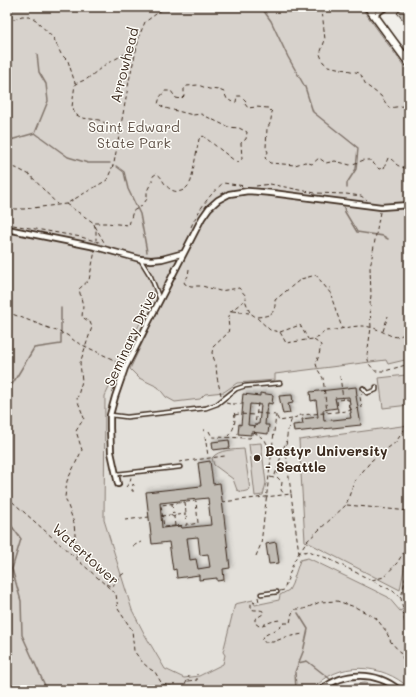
<svg xmlns="http://www.w3.org/2000/svg" width="416" height="697" viewBox="0 0 416 697" font-family="Mali,sans-serif">
<style>
.built{fill:#e3e0da}
.green{fill:#d7d2cc;stroke:#897e75}
.lines{fill:none;stroke-linecap:round;stroke-linejoin:round}
.stream{stroke:#80746b;stroke-width:1.5}
.building{fill:#c1bcb4;stroke:#3b2a1e;fill-rule:evenodd;filter:url(#shadow)}
.service-casing{stroke:#3b2a1e;stroke-width:5.5}
.minor-casing{stroke:#3b2a1e;stroke-width:8}
.secondary-casing{stroke:#3b2a1e;stroke-width:10}
.path{stroke:#3b2a1e;stroke-width:1;stroke-dasharray:4 3;stroke-linecap:butt}
.service{stroke:#fdfcf7;stroke-width:2.5}
.minor{stroke:#fdfcf7;stroke-width:4.5}
.secondary{stroke:#fdfcf7;stroke-width:7}
.poi-dot{fill:#3b2a1e;stroke:#fdfcf7;stroke-width:1.5}
.labels{text-anchor:middle;dominant-baseline:central;stroke-width:3;stroke-linejoin:round;paint-order:stroke}
.street-label{font-size:14px;fill:#3b2a1e;stroke:#fdfcf7}
.park-label{font-size:14px;fill:#62544a;stroke:#fdfcf7}
.poi-label{font-size:14px;font-weight:bold;fill:#3b2a1e;stroke:#fdfcf7;text-anchor:start}
</style>
<defs>
<filter id="shadow"><feDropShadow dx="2" dy="-2" stdDeviation="2" flood-color="#0004"/></filter>
</defs>
<rect width="100%" height="100%" fill="#f1efea"/>
<filter id="ink" filterUnits="userSpaceOnUse"><feTurbulence type="fractalNoise" baseFrequency=".025" numOctaves="2"/><feDisplacementMap in="SourceGraphic" scale="8" xChannelSelector="R" yChannelSelector="G"/><feConvolveMatrix kernelMatrix="1 2 1 2 8 2 1 2 1" color-interpolation-filters="sRGB"/></filter>
<g filter="url(#ink)">
<path class="built" d="M409,228V605L400,611L388,597L308,558L300,560L292,584L289,590L280,595L279,600L255,605L253,600L225,655L224,664L199,676L184,678L165,669L145,635L132,610L104,520L105,396L153,296L182,310Z"/>
<path class="green" d="M7,7H361L409,73V359L388,364L386,360L275,374V380L237,383L224,392L205,394L200,399L175,402L166,397L158,387L139,378L130,369L162,301L153,296L105,396L104,520L132,610L145,635L165,669L184,678L199,676L223,664L225,655L223,652L235,604L253,600L255,605L279,600L280,595L289,590L292,584L300,560L308,558L388,597L400,611L409,605V688C383,663 336,660 313,690H7Z
M406,375L409,405L383,408L379,378Z
M409,425V544L400,590L305,541L299,440Z
M261,443L266,483L263,495L255,496L249,444Z
M244,449L250,490L242,492L237,490L233,479L214,465L212,458C219,449 234,450 244,449Z
M365,683L375,685L386,690H334L354,684Z"/>
<g class="lines">
<path class="stream" d="M261,7L271,21L288,57L305,87L313,112L358,148L356,169L347,183V188
M35,133L48,101L46,84L39,72L37,54
M7,141L35,133L68,157L88,163H110
M116,166L124,172L128,189L140,214L147,252
M344,207L345,212L357,232L383,236L388,239
M7,393L34,348L61,344V308
M7,424V452
M7,517L8,521L21,539L12,569L21,601L22,635L47,690
M298,663L307,661L330,679
M338,685L342,690
M296,690L295,672L303,652L308,629L298,613"/>
</g>
<path class="building" d="M404,7H409V11L407,12L409,15V18L405,22L397,13Z
M356,387L357,396H356L361,425L294,432L293,425L303,424L302,419L318,417L316,400L311,401L310,392ZM349,397L351,413H350L351,418L324,421L323,410L337,408L335,398Z
M260,393L273,395L272,404L268,403L266,412L265,425H269L268,434L251,432V435L238,434L239,424L241,425L243,403H242L243,394L260,396ZM250,404L261,405L259,424H257L256,426L248,425Z
M292,395L293,403L288,404L290,413L283,414L279,396Z
M229,440L230,448L213,450L212,442Z
M210,461L213,484L220,483L230,568L223,569L224,580L217,581V578L199,580V575L177,578L176,569L173,570L169,542L152,544L146,492L201,486L198,463ZM208,498L211,525L182,528L181,526L162,528L160,503ZM198,537L200,555L208,554L210,567L198,569L196,559L190,560L187,538Z
M276,542L279,563L269,564L266,544Z"/>
<g class="lines">
<defs>
<path id="service" d="M403,54L409,50
M140,259L151,277L160,300
M363,388L367,393L376,390V387
M111,415L127,417L206,408L217,404L236,389L245,386L280,383
M117,474L180,467
M261,594L277,592"/>
<path id="minor" d="M374,15L386,7
M7,229L96,247L140,259L151,260L162,259L184,253L202,218L209,208L218,200L229,194L248,191L272,193L381,207L409,205
M118,484L111,452L110,428V415L115,397L125,368L184,253
M321,690C344,671 376,671 399,690"/>
<path id="secondary" d="M368,7L409,63"/>
</defs>
<use href="#service" class="service-casing"/>
<use href="#minor" class="minor-casing"/>
<use href="#secondary" class="secondary-casing"/>
<path class="path" d="M11,7V19
M320,7L322,10L325,40L320,54L323,62L328,66L360,73L366,85L381,96L389,108L403,106L409,115
M7,22L22,16H29L36,20L54,39L61,54L68,61L75,83
M119,130L99,120L82,118L75,114L72,107L75,84L87,79L106,64L136,48
M7,166L16,168L30,175L57,204
M256,186L270,184L315,193L346,194L361,196L367,200
M66,204L94,223H106L129,225L133,211L142,206L147,199V191L152,181L153,176L156,174C162,176 161,179 165,184C173,195 185,194 191,181L199,139L203,136L235,161L238,162L242,159L241,143L246,139L247,132L239,128L228,127L201,114L193,115L165,108L158,104L160,97L165,91H171L176,98L181,99L184,96V89L187,86L198,85L209,89L219,90L224,92L227,99L234,103L236,102L237,96H241L246,101L245,104L248,108L256,107L268,108L272,112C271,119 271,124 267,128L266,148L268,152L265,158L270,163L295,165L305,162L312,164L319,158L326,163L335,161L350,165L364,160H370L379,169L384,168L388,158C394,159 394,164 399,166C403,168 405,167 409,170
M7,209H24L66,204L107,180L114,163L130,76L140,34L145,22L163,9L172,7
M380,212L370,268L371,295L370,304L371,328L367,355L369,364L375,371H385L409,364
M94,224L96,230V240
M13,225L81,237L102,243
M95,226L105,244
M191,227C198,211 209,195 223,183L245,186
M189,269L188,276L184,282L185,284L191,286H202L220,291L239,288L246,296V299
M330,287L332,299L342,328
M232,311L249,313
M7,312L67,335L76,342L112,359L120,365
M257,317C270,316 276,314 275,300L301,279L316,275L331,294
M383,331L388,316
M280,332L300,325L308,339
M314,340L321,345L319,355L316,364L318,370L323,378L327,412
M340,376L343,399
M221,395L217,377L216,365L212,353L213,347L228,333L229,328L228,319L231,311L245,300L250,313L256,317L270,330L280,332L286,343L313,339L320,337L324,331C337,331 348,326 362,326C368,326 378,329 383,332C396,338 396,339 409,331
M226,403L230,404H243
M338,412L337,400L348,399L349,410
M257,413L276,415L279,421L292,419
M235,415L239,414L255,415
M204,429L208,456
M209,431L212,437L250,438L254,432L258,403
M254,432L265,440L272,454
M228,436C235,429 236,421 234,411
M179,462L225,456
M276,471L278,473L277,477L282,482L281,490L284,494
M270,477L274,478L286,441
M126,487L130,482L131,477
M134,491H132L133,484L135,486
M291,494L299,553
M7,497L116,594L118,609L132,630L134,651L143,663L150,669L155,672L162,684L170,686L176,690
M185,502L187,525L164,527L161,505Z
M186,502L196,501L198,523L188,525
M222,502L291,494C289,471 281,440 292,419L301,415L348,411L352,409L362,408L360,397L362,394
M172,504L173,511
M347,505L409,511
M177,515L186,514
M161,516L170,515
M174,517L170,515L173,512L176,514L174,517L175,526
M125,520L149,517
M133,546L141,542
M404,552L409,555
M299,553L306,542L346,505L354,482L372,460L396,442L409,422
M256,556L261,544L276,415
M77,558L74,523L65,497L67,481L82,450L76,431L84,418L77,399L82,381L80,363L92,327L90,322L82,317L83,306L79,289L89,280L95,251
M409,563L401,598L406,629L409,638
M372,580L384,577L397,563L409,544
M106,584L112,587L120,576L126,572
M280,591L284,590L294,561L299,553L309,551L329,559L393,591L401,598
M258,597L259,602L251,603V609C255,611 259,609 263,611V614L255,619V623L259,626C267,624 273,620 281,620L284,623C279,631 268,631 261,639L264,642H273L286,637L303,634
M284,623H290L292,613L296,609H304L320,602L337,601L355,607L376,618L386,631L391,642L399,651L409,670
M188,681L197,680V674
M7,686L9,690
M182,690L187,681L189,676"/>
<use href="#service" class="service"/>
<use href="#minor" class="minor"/>
<use href="#secondary" class="secondary"/>
</g>
</g>
<circle class="poi-dot" cx="257" cy="458" r="4"/>
<g class="labels">
<g class="street-label">
<text transform="translate(124 65) rotate(-76)">Arrowhead</text>
<text transform="translate(130 338) rotate(-65)">Seminary Drive</text>
<text transform="translate(86 554) rotate(42)">Watertower</text>
</g>
<g class="park-label">
<text x="134" y="126">Saint Edward<tspan x="134" dy="16">State Park</tspan></text>
</g>
<g class="poi-label">
<text x="265" y="450">Bastyr University<tspan x="265" dy="16">- Seattle</tspan></text>
</g>
</g>
<rect width="416" height="697" fill="none" stroke="#fdfcf7" stroke-width="24"/>
<rect x="12" y="12" width="392" height="673" fill="none" stroke="#3b2a1e" stroke-width="1.5" filter="url(#ink)"/>
</svg>
